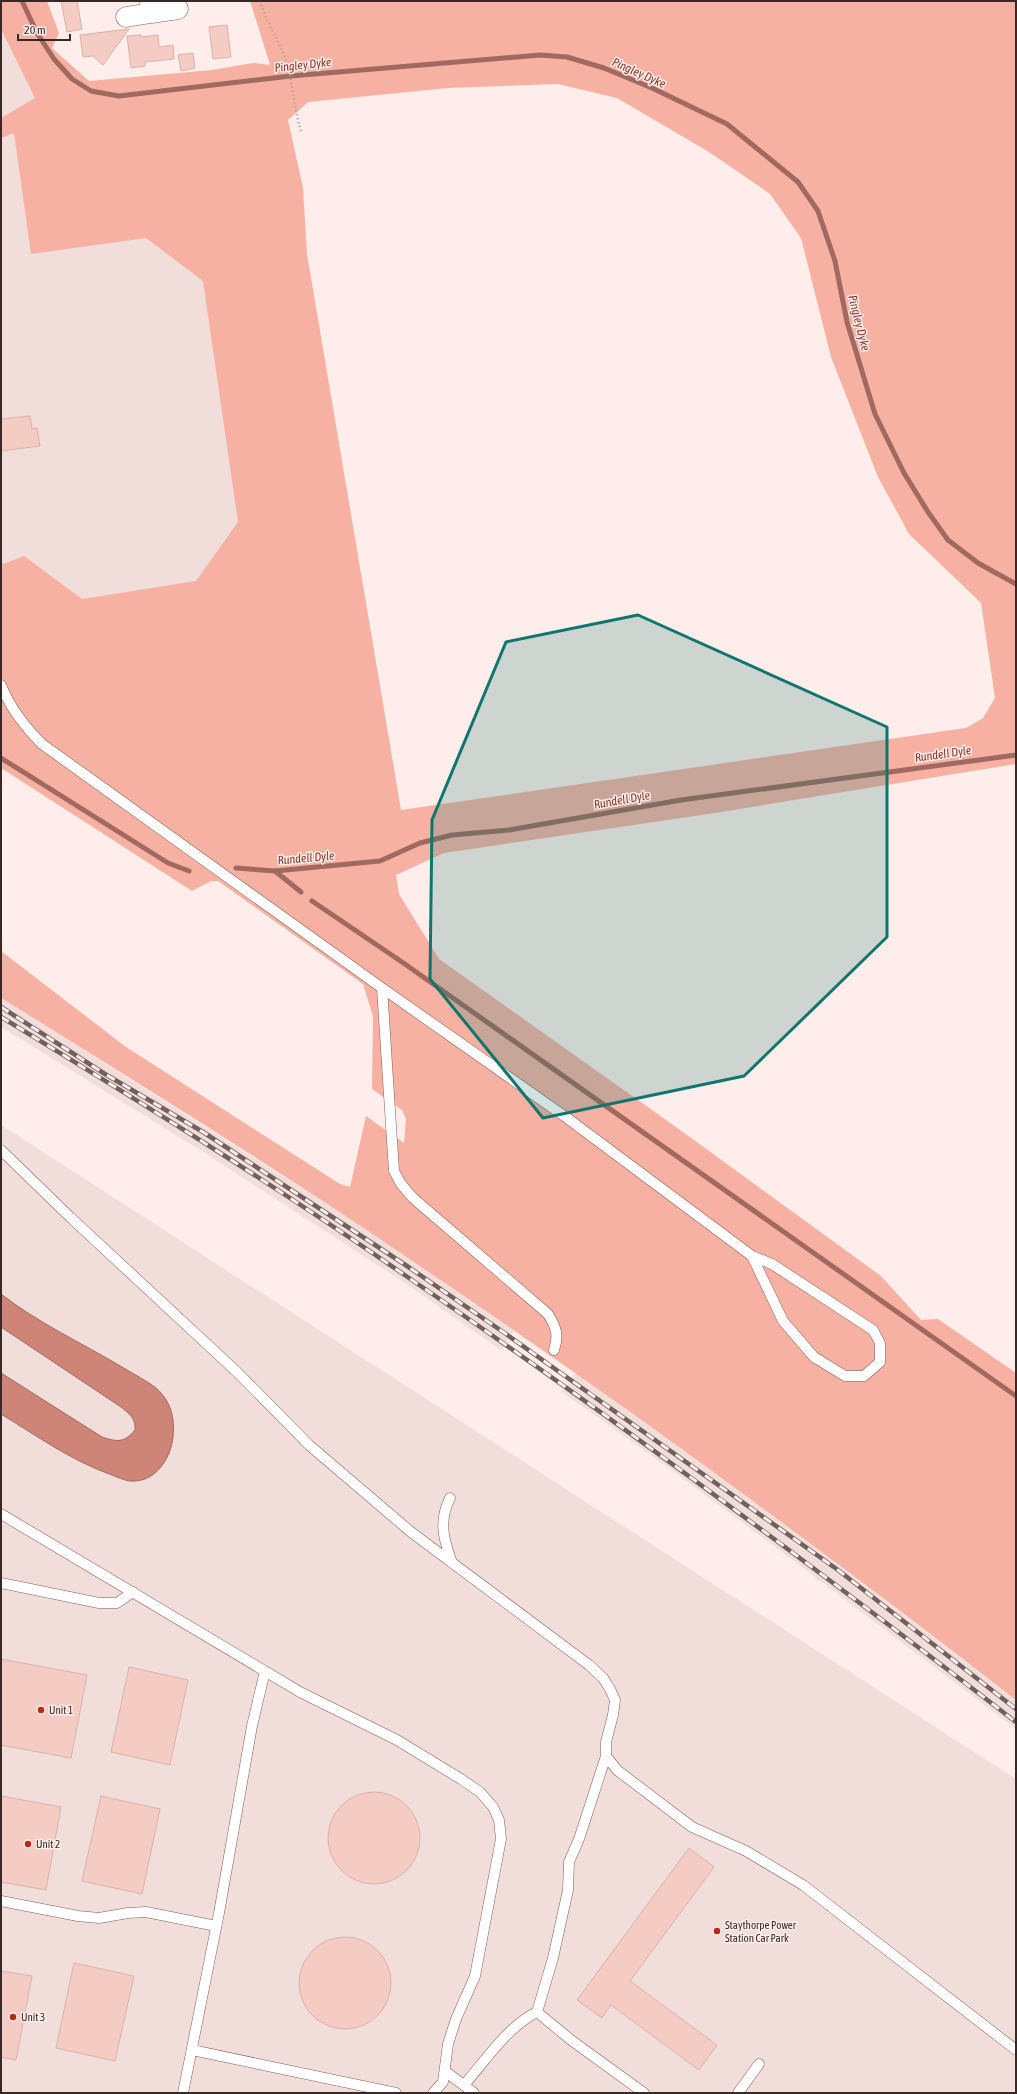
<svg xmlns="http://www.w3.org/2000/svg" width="1017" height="2094" viewBox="0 0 1017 2094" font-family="'Asap Condensed',sans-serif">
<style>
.built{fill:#f1ddda}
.green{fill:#f6b1a3;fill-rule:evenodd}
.water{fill:#ce8577;stroke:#a1695f}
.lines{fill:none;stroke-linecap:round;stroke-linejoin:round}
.stream{stroke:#a1695f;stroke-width:5}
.building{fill:#f4ccc4;stroke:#d9b2aa}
.service-casing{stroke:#825f58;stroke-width:11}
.minor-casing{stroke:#825f58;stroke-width:21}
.path{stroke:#ad9d9a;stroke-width:2.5;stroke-dasharray:1 3;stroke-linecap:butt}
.service{stroke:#fff;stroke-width:10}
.minor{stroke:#fff;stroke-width:20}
.rail-casing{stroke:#70615e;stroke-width:4.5}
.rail{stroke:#feedea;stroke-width:3;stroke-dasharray:9;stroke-linecap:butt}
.marked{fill:#0f766e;fill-opacity:0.2;stroke:#0f766e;stroke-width:3;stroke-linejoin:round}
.poi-dot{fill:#b82c17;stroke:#feedea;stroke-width:1.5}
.labels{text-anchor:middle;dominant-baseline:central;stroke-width:3;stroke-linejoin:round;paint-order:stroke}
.poi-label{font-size:11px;fill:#382926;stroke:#feedea;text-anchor:start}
.water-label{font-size:12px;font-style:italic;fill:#8d3627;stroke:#feedea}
</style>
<rect width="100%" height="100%" fill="#feedea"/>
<path class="built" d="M1,1H5L58,98L239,105L326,634L1,761Z
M1,998L297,1185L415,1262L514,1331L501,1350L411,1287L202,1151L1,1027Z
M1,1125L1016,1779V2093H1Z
M575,1373L772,1515L1016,1700V1729L777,1548L658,1460L562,1392Z"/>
<path class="green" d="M1,1H47L59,33L52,48L89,81L212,70L253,63L270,65L250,1H1016V764L715,813L444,853L396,875L399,894L439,959L683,1132L881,1276L921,1320L938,1319L1016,1373V1700C820,1548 620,1401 414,1262C279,1170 140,1084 1,998V951L126,1047L340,1184L350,1187L366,1116L404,1143L406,1119L402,1110L372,1089L373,1016L363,984L218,881H211L192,891L1,768V565L24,556L82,599L196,581L238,522L203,281L146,238L31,254L14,133L1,138V118L35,98L1,29ZM558,84L617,98L709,152L770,194L801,238L831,357L878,477L909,534L981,603L995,698L983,718L966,728L401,810L307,254L303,188L288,120L308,102L448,88Z"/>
<path class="water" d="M1,1294C38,1323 82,1343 122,1367C133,1374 146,1380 156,1388C171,1401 175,1418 173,1437C171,1457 157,1480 135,1481C128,1482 119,1478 112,1475C72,1461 37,1436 1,1414V1373L102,1437C117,1442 124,1443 135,1430C136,1419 130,1414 121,1407L1,1327Z"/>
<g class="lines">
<path class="stream" d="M22,1L37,33L54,59L72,79L91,91L119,96L291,76L540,55L567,57L604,68L652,88L727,124L798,182L818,211L835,261L847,322L875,414L904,473L928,512L948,540L978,563L1016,584
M1,758L168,863L189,871
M236,868L275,871L380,861L420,843L452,835L509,830L681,800L1016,755
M275,871L301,892
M312,901L402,962L1016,1396"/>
</g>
<path class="building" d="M61,1H77L82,29L67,32Z
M227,25L231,57L213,59L209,27Z
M129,29L103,65L93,56L83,57L80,35Z
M141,35V37L158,35L159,47L173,45L174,59L145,62V66L131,68L127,36Z
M193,53L195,68L181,71L178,55Z
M30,416L32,429L37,428L40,446L1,451V419Z
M1,1659L87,1675L71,1758L1,1745Z
M129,1667L188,1680L170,1765L111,1752Z
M328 1838a46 46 0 1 1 92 0a46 46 0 1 1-92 0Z
M1,1796L61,1807L46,1890L1,1882Z
M101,1796L160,1809L142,1894L82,1881Z
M689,1848L714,1867L630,1981L717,2045L699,2070L611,2005L602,2018L577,2000Z
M299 1983a46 46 0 1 1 92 0a46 46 0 1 1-92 0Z
M74,1963L134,1976L115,2061L56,2048Z
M1,1971L32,1976L16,2060L1,2057Z"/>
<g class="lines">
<defs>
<path id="service" d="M1,685C10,708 25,727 42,744L382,988L567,1118L752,1256L772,1264L873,1330L880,1343V1362L864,1376H845L814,1357L783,1321L752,1256
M382,988L394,1171L401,1184L413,1198L548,1314C556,1327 559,1335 554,1350
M1,1150L70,1217L237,1372L309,1445L411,1532L589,1665L603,1678L610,1689L615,1700L613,1715L606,1742V1756L617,1770L692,1827L746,1851L803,1885L1016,2050
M450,1498C438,1522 444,1540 452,1563
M1,1514L300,1692L397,1740L461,1779L480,1792L493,1807L499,1820L501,1839L475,1976L456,2019L448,2044L443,2082L433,2093
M1,1583L99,1603H117L133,1592
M1,1901L78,1916L99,1918L128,1913L146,1912L216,1926
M537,2012L571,2040L644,2093
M192,2050L396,2093
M445,2071L474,2093
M464,2085C486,2060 507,2027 537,2012L553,1958L568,1890L569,1862L579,1839L606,1756
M183,2093L219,1913L252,1726L265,1671
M738,2093L759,2064"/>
<path id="minor" d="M150,1L151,13L178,9
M126,17L151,13"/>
</defs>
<use href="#service" class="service-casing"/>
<use href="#minor" class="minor-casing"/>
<path class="path" d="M260,1C267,25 283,46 289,70C293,91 295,111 301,131"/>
<use href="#service" class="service"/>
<use href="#minor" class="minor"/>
<defs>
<path id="rail" d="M1,1007L105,1074L203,1132L404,1264L506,1334L838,1570L1016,1709
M1,1017C139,1101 276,1186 409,1278C616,1419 817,1569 1016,1722"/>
</defs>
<use href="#rail" class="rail-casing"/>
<use href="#rail" class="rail"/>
</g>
<path class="marked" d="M638,615L887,727V937L744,1076L543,1118L430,979L432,820L506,642Z"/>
<g class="poi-dot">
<circle cx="41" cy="1710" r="4"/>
<circle cx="28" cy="1844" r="4"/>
<circle cx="717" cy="1931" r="4"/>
<circle cx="13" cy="2017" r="4"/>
</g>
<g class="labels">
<g class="poi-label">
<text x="49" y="1710">Unit 1</text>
<text x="36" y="1844">Unit 2</text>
<text x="725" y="1925">Staythorpe Power<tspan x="725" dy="13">Station Car Park</tspan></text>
<text x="21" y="2017">Unit 3</text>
</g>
<g class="water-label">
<text transform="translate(303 65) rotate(-6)">Pingley Dyke</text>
<text transform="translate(639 73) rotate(24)">Pingley Dyke</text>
<text transform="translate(859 323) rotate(76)">Pingley Dyke</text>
<text transform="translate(943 754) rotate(-8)">Rundell Dyle</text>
<text transform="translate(622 800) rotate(-10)">Rundell Dyle</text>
<text transform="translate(306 858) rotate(-5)">Rundell Dyle</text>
</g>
</g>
<rect width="1017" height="2094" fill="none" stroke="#382926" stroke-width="4"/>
<path d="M18 34v6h52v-6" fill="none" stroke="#382926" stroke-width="2"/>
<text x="24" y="34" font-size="12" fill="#382926" stroke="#feedea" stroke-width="3" paint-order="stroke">20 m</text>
</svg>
